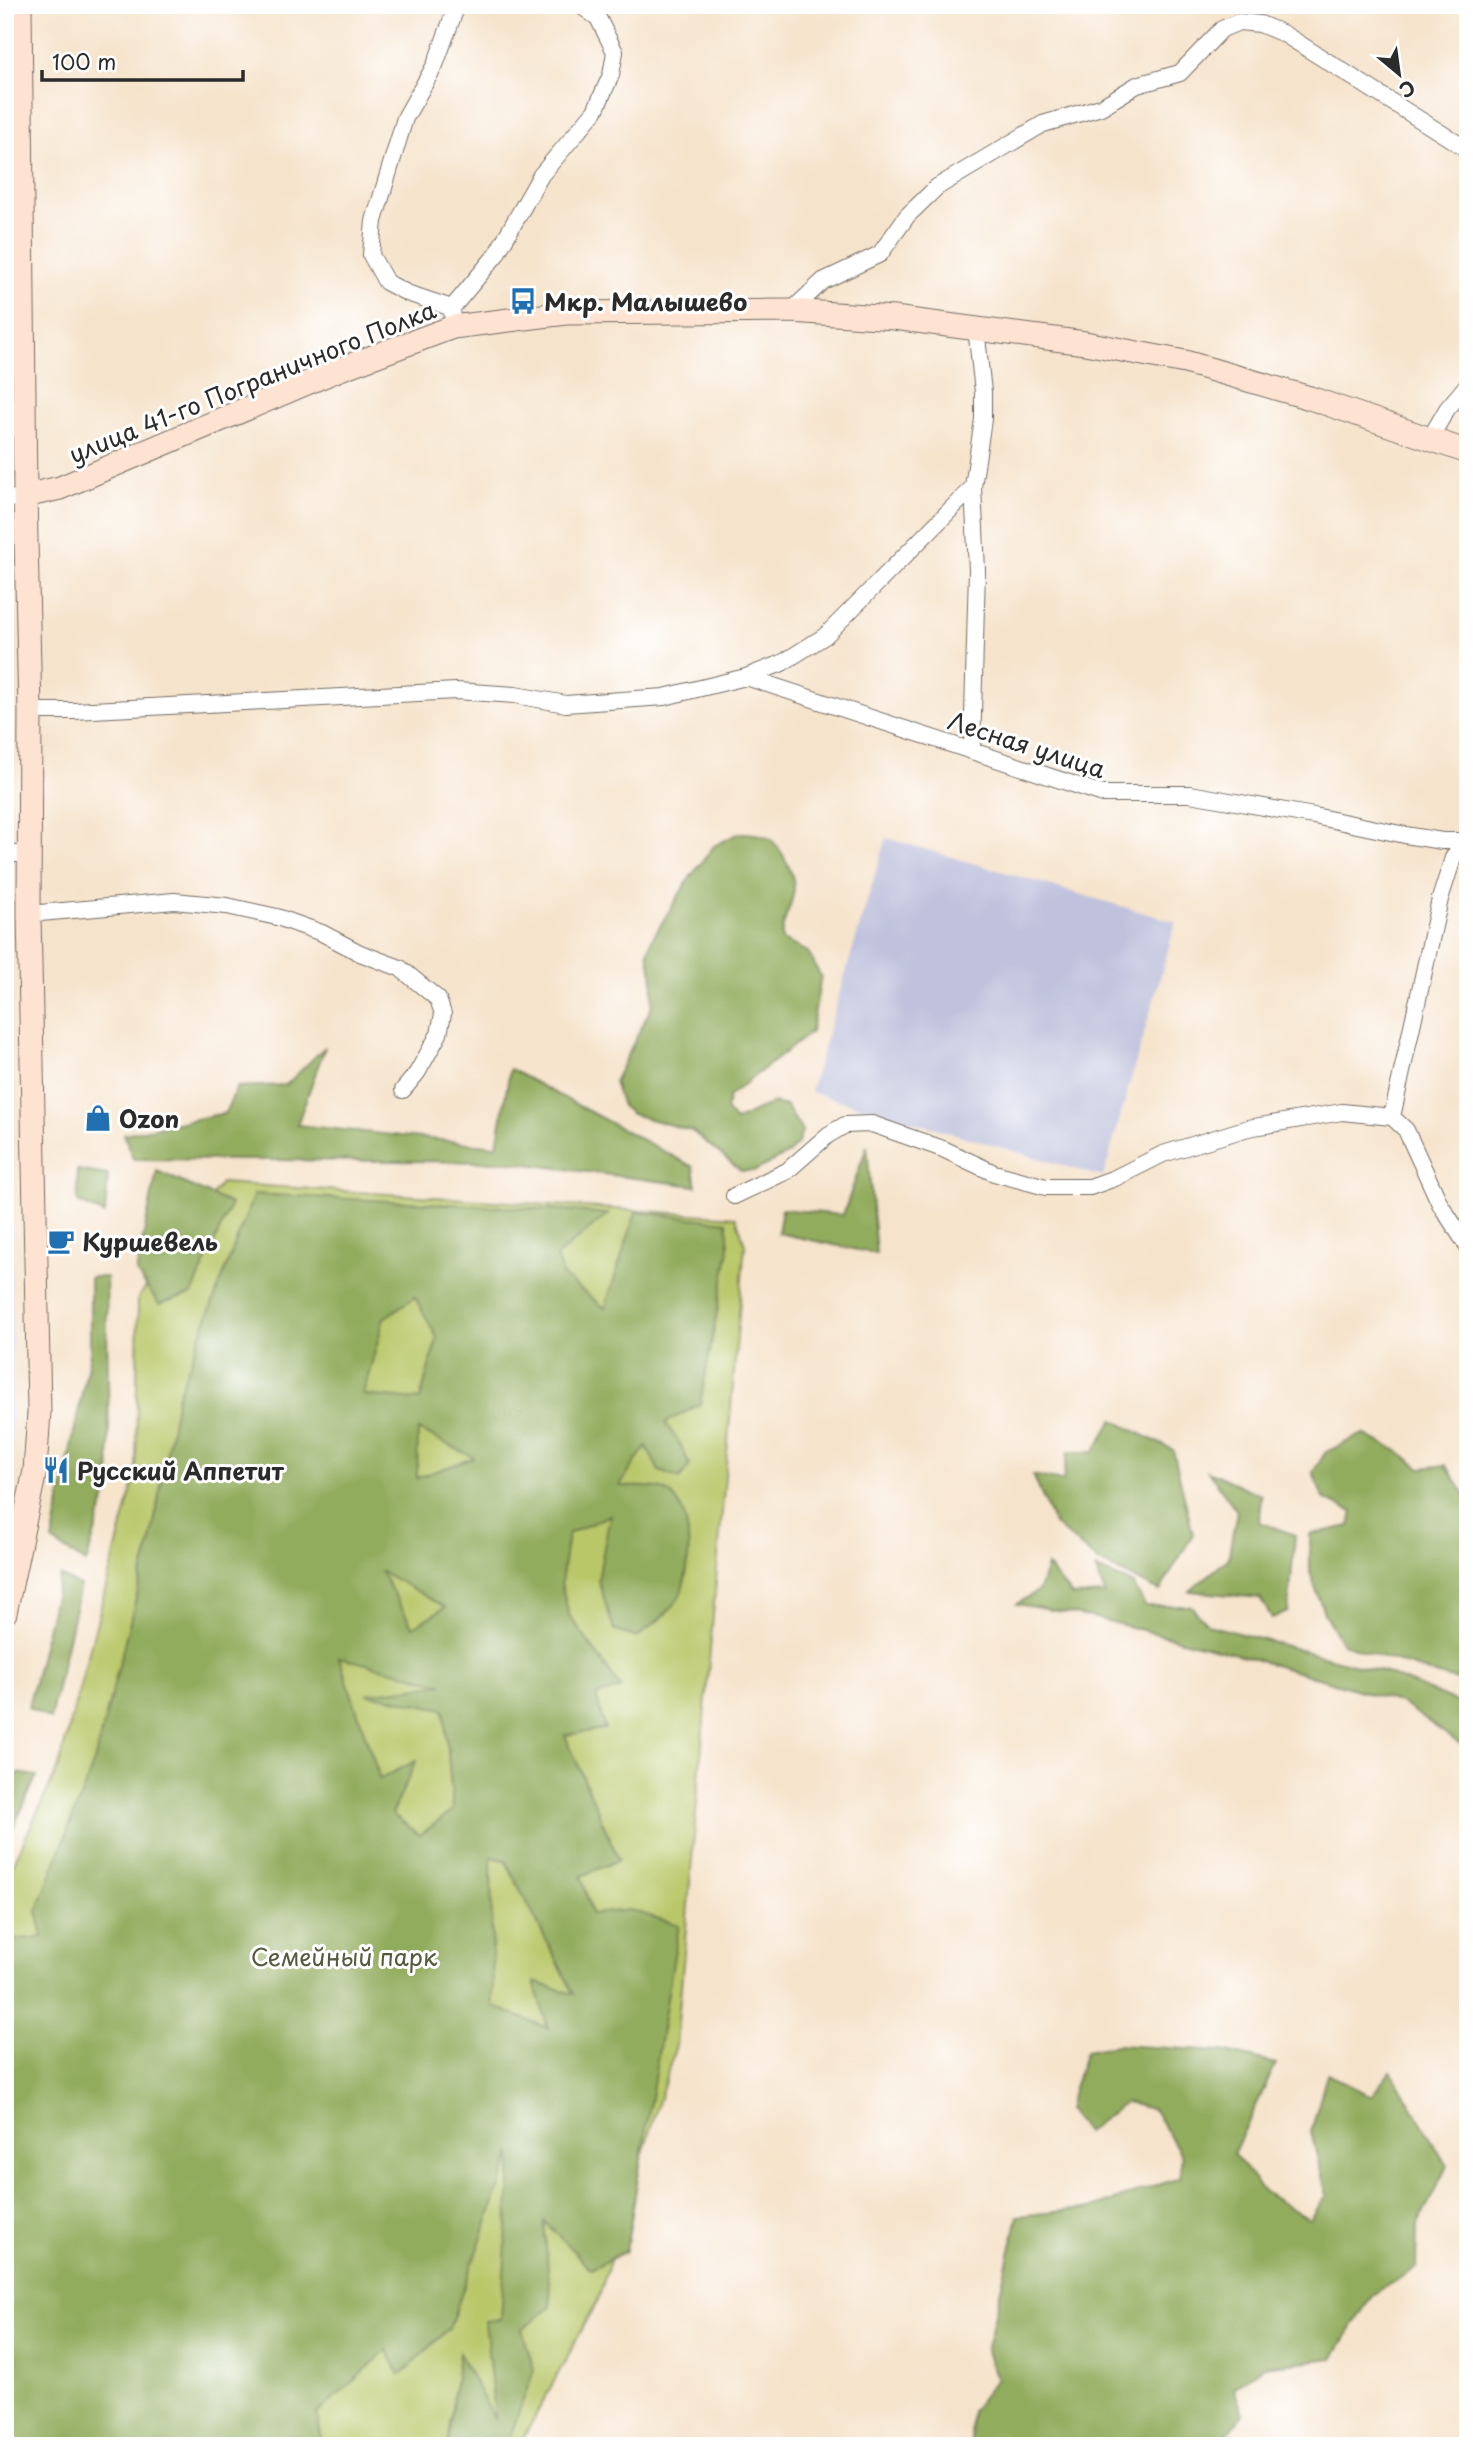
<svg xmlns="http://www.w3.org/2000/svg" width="1473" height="2451" viewBox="0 0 1473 2451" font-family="'Playpen Sans',sans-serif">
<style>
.built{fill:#d9d7f8}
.industrial{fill:#c0c2dd}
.green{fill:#b9c769;stroke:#72794a;stroke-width:2}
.forest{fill:#92ac5d;stroke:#5e6c44;stroke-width:2;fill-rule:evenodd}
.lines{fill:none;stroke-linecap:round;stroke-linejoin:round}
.street-casing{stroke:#726b63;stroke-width:18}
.secondary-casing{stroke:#726b63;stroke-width:25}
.street{stroke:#fff;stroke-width:16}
.secondary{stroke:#fee3d2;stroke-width:23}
.labels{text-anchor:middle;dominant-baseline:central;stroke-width:6;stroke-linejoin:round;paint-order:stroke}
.poi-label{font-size:24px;font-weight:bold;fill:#2b2b2b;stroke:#fff;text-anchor:start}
.street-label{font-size:24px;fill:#2b2b2b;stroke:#fff}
.park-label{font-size:24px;fill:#565a3e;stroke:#fff}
</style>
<rect width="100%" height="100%" fill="#fff"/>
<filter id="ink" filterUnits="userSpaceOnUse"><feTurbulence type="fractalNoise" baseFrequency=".0143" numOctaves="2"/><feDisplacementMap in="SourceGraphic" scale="14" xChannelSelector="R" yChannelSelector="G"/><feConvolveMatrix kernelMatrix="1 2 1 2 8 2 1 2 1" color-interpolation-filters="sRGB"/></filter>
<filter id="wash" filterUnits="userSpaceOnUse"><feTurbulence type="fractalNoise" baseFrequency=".00686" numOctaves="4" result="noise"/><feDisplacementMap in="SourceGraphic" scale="28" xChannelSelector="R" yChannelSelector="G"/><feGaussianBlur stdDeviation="1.57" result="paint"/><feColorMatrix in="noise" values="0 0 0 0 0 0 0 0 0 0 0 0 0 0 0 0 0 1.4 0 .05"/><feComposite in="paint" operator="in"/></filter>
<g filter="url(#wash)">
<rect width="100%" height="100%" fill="#f6e3cb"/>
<path class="built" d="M5,1199H12L11,1517H5Z"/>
<path class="industrial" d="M886,838L1176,922L1103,1177L810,1092Z"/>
<path class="green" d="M221,1183L736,1217L745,1244L676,2045L598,2300L519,2446H5V1881L59,1766L136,1473L138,1298Z"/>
<path class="forest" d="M739,833C765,833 775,837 786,861C790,869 794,879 794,888C793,907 780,921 782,940L808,952L821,977L811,1032L729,1096L726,1109L735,1121L772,1103L786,1106L802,1131L798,1143L789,1153L755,1171H741L692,1131L632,1114L622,1106L614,1082L652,1006L653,979L648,952L652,939L689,879L714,846Z
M325,1047L297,1125L497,1146L510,1069L693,1167L696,1186L511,1162L133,1159L124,1134L225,1113L237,1087L286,1085Z
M867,1146L876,1254L778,1233L782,1209L843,1215Z
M77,1170L108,1175L105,1215L78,1202Z
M157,1171L231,1204L192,1294L159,1304L136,1272Z
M254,1194L564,1210L608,1214L556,1257L563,1276L605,1308L636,1212L727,1222L729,1249L700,1404L665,1423L679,1442L690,1465L680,1479L659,1471L646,1446L620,1486C633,1488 652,1485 664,1490C697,1504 693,1581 674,1605C664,1617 649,1627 637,1638L614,1630L598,1580L610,1515L568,1534L561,1583L569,1615L621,1688L596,1696L605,1729L565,1735L619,1860L581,1876L592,1914L630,1910L679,1925L626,2251L591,2269L544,2221L551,2307L522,2329L534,2370L508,2442L485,2439L487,2446H447L459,2353L495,2420L485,2321L501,2319L512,2152L449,2329L400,2375L387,2350L317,2414L323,2446H5V1957L17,1939L43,1937L37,1911L94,1762L151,1540L177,1397ZM415,1297L437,1338L420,1400L363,1395L384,1318ZM418,1430L473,1457V1458L417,1478ZM381,1572H382L445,1607L413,1627ZM339,1657L443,1684L367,1694L444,1709L453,1810L420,1835L392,1814L416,1761L380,1779ZM491,1857L505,1860L574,1994L534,1982L548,2028L493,2006Z
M90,1277H106L110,1483L86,1563L52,1541L90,1354Z
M1113,1420L1173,1450L1193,1534L1160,1591L1099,1562L1054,1524L1033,1475L1063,1481L1068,1452H1094Z
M1363,1434L1396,1450L1421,1468L1446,1465L1468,1500V1682L1448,1678L1342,1644L1324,1613L1310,1572V1534L1350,1526L1353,1512L1323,1498L1313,1472L1326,1452Z
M1208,1471L1261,1495L1259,1522L1295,1535L1288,1612L1272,1618L1260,1598L1190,1591L1228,1559L1237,1511Z
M1047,1566L1072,1596L1105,1594L1095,1568L1133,1584L1145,1606H1191L1208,1625L1386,1673L1468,1707V1749L1401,1703L1244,1656L1095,1618L1017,1604L1039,1590Z
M60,1576L80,1586L50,1719L28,1707Z
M17,1773L37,1776L5,1845V1796Z
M1116,2045L1223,2051L1276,2064L1233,2154L1264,2192L1309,2219L1327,2196L1311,2132L1327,2074L1371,2096L1391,2071L1447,2166L1417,2226L1416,2268L1372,2295L1333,2358L1264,2366L1234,2388L1243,2414L1218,2446H970L971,2411L997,2378L986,2352L1018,2216L1092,2208L1179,2178L1182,2156L1154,2110L1126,2102L1086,2132L1067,2109L1086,2051Z"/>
</g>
<g filter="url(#ink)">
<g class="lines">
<defs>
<path id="street" d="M452,308L496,255L541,175L595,111L611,75L615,52L598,18L580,5
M791,311L823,281L880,254L907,216L937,187L1043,124L1101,107L1137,85L1180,73L1222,29L1239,22L1260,24L1284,34L1468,150
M453,327L452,308L407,293L386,282L371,255L374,221L405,118L435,65L457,5
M1429,440L1447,409L1468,384
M5,500L25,496
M746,677L1103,794H1190L1314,816L1405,835L1442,841H1468
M30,711H74L456,691L515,695L566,704L664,697L746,677L782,663L825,636L973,487
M972,750L977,570L973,487L983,419V392L976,328
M5,854H28
M29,914L174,901L227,906L277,917L322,933L360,953L400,968L438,999L443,1014L439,1034L417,1073L403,1090
M1392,1117L1440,899L1453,858L1468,835
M734,1196L787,1171L828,1135L845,1125L872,1124L943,1149L994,1173L1046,1187H1090L1115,1178L1163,1154L1248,1128L1342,1112L1392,1117L1406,1130L1440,1204L1468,1247"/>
<path id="secondary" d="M25,496L60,488L340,369L453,327L566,313L791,311L894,318L1085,343L1185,362L1310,398L1468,452
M5,1613L35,1471L39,1412L29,914L30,711L25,496L20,5"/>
</defs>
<use href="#street" class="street-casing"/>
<use href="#secondary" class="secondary-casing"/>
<use href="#street" class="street"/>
<use href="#secondary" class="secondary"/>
</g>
</g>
<defs>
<symbol id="bus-bare" viewBox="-9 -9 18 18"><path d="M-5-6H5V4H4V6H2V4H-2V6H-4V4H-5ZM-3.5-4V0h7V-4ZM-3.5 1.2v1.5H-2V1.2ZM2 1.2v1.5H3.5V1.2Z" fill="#1f6fb2" stroke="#fff" stroke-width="2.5" paint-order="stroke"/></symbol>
<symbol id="shop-bare" viewBox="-9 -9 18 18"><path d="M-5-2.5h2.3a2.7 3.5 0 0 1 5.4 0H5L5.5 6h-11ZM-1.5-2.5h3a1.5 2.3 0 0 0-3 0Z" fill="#1f6fb2" stroke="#fff" stroke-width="2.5" paint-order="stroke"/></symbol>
<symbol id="cafe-bare" viewBox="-9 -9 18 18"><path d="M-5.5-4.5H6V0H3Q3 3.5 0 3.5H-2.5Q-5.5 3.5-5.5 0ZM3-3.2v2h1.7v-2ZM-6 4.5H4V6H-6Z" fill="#1f6fb2" stroke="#fff" stroke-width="2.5" paint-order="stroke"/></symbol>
<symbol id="restaurant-bare" viewBox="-9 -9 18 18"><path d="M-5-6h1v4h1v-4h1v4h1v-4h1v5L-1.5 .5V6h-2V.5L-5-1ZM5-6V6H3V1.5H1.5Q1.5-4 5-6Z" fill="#1f6fb2" stroke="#fff" stroke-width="2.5" paint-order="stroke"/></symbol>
</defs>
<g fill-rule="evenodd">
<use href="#bus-bare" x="504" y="282" width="38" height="38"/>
<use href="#shop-bare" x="79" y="1099" width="38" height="38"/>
<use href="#cafe-bare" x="42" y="1222" width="38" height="38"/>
<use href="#restaurant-bare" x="37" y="1451" width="38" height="38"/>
</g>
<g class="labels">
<g class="poi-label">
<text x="544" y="301">Мкр. Малышево</text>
<text x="119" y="1118">Ozon</text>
<text x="82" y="1241">Куршевель</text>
<text x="77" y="1470">Русский Аппетит</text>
</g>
<g class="street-label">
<text transform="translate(252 381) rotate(-22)">улица 41-го Пограничного Полка</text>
<text transform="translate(1027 744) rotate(18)">Лесная улица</text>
</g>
<g class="park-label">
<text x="344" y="1956">Семейный парк</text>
</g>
</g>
<rect width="1473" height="2451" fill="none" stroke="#fff" stroke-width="28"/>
<g transform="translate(1399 74) rotate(151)" stroke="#ffffff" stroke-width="5" paint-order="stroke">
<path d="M0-5L12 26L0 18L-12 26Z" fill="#2b2b2b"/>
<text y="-10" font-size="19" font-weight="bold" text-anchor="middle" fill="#2b2b2b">С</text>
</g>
<path d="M42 70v10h201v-10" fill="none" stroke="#2b2b2b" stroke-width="3.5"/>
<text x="52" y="70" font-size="21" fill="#2b2b2b" stroke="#ffffff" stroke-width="5" paint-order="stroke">100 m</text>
</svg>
